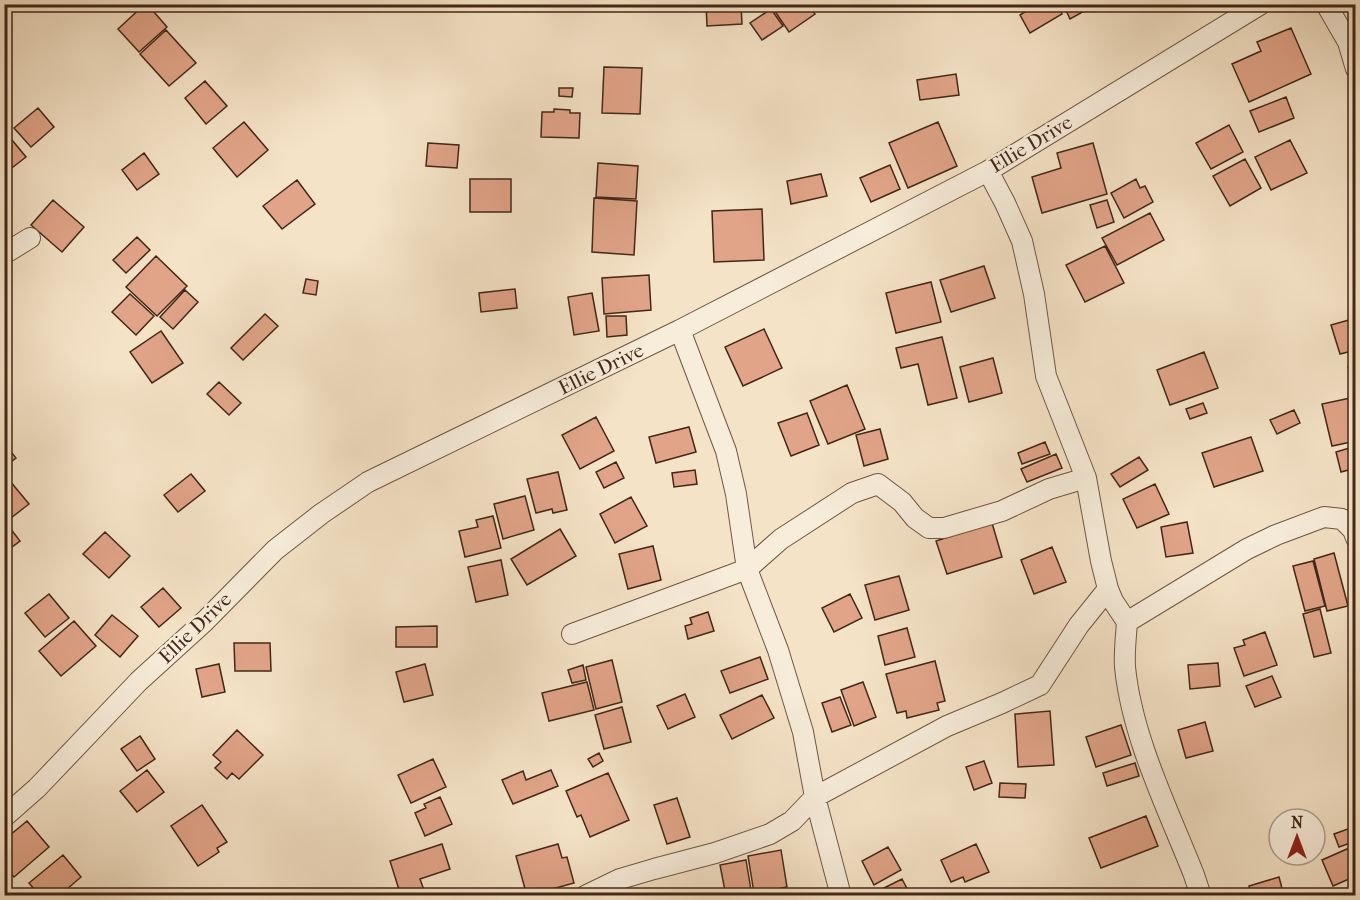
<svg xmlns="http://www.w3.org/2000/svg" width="1360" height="900" viewBox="0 0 1360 900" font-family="'IM FELL French Canon',serif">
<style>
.building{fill:#e1a488;stroke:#422717;stroke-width:1.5}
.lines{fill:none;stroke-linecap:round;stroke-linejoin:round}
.street-casing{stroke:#6f5643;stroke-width:22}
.street{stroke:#f8eddb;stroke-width:20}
.labels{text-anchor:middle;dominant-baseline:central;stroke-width:5;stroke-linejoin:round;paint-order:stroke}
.street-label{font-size:20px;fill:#422717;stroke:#f8eddb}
</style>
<rect width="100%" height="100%" fill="#f5e3c7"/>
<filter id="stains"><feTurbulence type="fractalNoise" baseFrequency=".00333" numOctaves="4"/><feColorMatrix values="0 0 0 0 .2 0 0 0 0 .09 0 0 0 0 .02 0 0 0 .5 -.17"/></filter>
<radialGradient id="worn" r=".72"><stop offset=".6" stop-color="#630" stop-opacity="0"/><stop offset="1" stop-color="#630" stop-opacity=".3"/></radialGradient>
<path class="building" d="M145,4H147L167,27L139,52L118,29Z
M706,4H741L742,24L707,26Z
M770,4H808L815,14L789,32Z
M1037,4H1057L1062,14L1030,33L1020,15Z
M1063,4H1097L1070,19Z
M771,9L783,26L762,40L750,23Z
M1291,28L1311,74L1249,102L1232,64L1261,51L1257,42Z
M166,30L196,63L169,86L140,54Z
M604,67L642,68L640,114L602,113Z
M956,74L959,95L920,100L917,80Z
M205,81L227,106L206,124L185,98Z
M559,88H573L572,97L559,96Z
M1286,97L1294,118L1259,132L1250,111Z
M38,108L54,127L31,147L14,128Z
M554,109L570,110V113H580L579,138L541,137L542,112H554Z
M244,122L268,150L237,177L213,148Z
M938,122L957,166L908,188L889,143Z
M1229,125L1243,152L1211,169L1196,143Z
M7,134L26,157L4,174V135Z
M1290,140L1307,173L1271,190L1255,157Z
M428,143L459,145L457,168L426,166Z
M1093,143L1107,194L1042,213L1032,177L1061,168L1057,153Z
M144,153L159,174L137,190L122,170Z
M1245,159L1261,188L1230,206L1213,176Z
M598,163L638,166L636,199L596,197Z
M890,165L900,189L871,202L860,178Z
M821,174L827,196L791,204L787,181Z
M470,179H511V212H470Z
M1136,179L1140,188L1145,186L1153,202L1124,218L1111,193Z
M297,180L315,204L282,229L263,206Z
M594,198L637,201L634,255L592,252Z
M53,200L84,227L62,252L31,225Z
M1107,200L1114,222L1097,228L1090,205Z
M762,209L764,260L714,262L712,211Z
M1150,213L1164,240L1117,265L1102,238Z
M137,237L150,250L126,273L113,260Z
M1105,246L1124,283L1085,302L1066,265Z
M156,256L187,286L157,316L126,287Z
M984,266L995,298L951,312L940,280Z
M649,275L651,310L604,314L602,278Z
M306,279L318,281L316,295L303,293Z
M931,282L941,322L896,333L886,293Z
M515,289L517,308L481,312L479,293Z
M185,290L198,302L173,329L160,317Z
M592,293L599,331L574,335L568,297Z
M130,294L154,316L136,335L112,312Z
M265,314L278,326L243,360L231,348Z
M606,316H626L627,335L607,337Z
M1356,318V350L1340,354L1331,325Z
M764,329L782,368L743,386L725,347Z
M161,331L183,363L152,383L130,352Z
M942,337L957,398L928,405L918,364L901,368L896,348Z
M1204,352L1218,388L1170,405L1157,370Z
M993,358L1002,393L969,402L960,367Z
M1356,365V390L1348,367Z
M219,382L241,403L229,415L207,394Z
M847,385L865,429L828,444L810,401Z
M1355,397L1356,441L1332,446L1322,404Z
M1203,403L1207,413L1190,419L1186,409Z
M1294,410L1300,423L1277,434L1270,420Z
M807,413L819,445L791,456L778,423Z
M596,417L614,451L580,469L562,435Z
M689,427L696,452L656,463L649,437Z
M880,429L888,459L864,466L856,435Z
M1251,437L1263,471L1214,487L1202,453Z
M1045,442L1050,454L1022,464L1018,453Z
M4,443L16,458L4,467Z
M1356,446V468L1341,472L1336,452Z
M1056,454L1062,468L1027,482L1021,469Z
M1139,457L1148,470L1120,487L1111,474Z
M616,462L624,478L604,488L596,472Z
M695,470L697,484L674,487L672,473Z
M558,472L567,510L553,513L552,509L536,513L527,479Z
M191,474L205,491L178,512L164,495Z
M10,481L29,504L7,521L4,518V486Z
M1155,484L1169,514L1137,528L1123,499Z
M525,496L534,530L503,539L494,504Z
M631,497L647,526L615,543L600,514Z
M493,516L501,548L465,557L459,531L478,527L476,520Z
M1187,522L1193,553L1166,557L1161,527Z
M992,523L1002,557L947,574L936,541Z
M10,528L20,541L4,553V532Z
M560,529L576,556L527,585L511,559Z
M105,532L130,556L109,578L83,554Z
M653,546L661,580L628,589L619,554Z
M1052,547L1066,582L1034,594L1021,560Z
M1334,553L1348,606L1327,611L1314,559Z
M501,560L508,595L476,602L468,567Z
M1313,561L1325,606L1305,611L1293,566Z
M899,576L909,610L875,620L865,585Z
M163,588L181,608L159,627L141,607Z
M49,594L69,618L45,637L25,613Z
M850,594L862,618L834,632L822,608Z
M1320,609L1331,653L1314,657L1303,614Z
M708,612L714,631L688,639L685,626L692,624L690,618Z
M112,615L138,636L120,657L95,635Z
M74,621L96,646L61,676L39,651Z
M437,626V647H396V627Z
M907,628L915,657L885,665L878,636Z
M1265,632L1277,665L1244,676L1234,648L1245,645L1243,640Z
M234,643H270L271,671H235Z
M760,657L768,679L730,693L721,671Z
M612,660L622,702L596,709L586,667Z
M935,661L945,701L937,703L939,710L907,718L906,711L897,713L886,674Z
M1218,663L1220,686L1190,689L1188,665Z
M219,664L225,692L202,697L196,669Z
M425,664L433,695L404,702L396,672Z
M583,665L586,680L572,683L568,670Z
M1272,676L1281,697L1255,707L1246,686Z
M587,682L594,710L549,721L542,693Z
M863,682L876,717L854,726L841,690Z
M685,694L695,717L668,729L657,706Z
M762,695L774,718L732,739L720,715Z
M840,697L851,725L832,732L822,703Z
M622,707L631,742L604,749L595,715Z
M1050,711L1054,765L1018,767L1015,714Z
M1205,722L1213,751L1186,758L1178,730Z
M1121,725L1131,755L1096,767L1086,737Z
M237,730L263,755L239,779L232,773L227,779L215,768L221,762L213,755Z
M140,736L155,759L137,771L121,749Z
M599,753L603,761L593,767L588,759Z
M433,759L446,787L411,803L398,775Z
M984,761L992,783L974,790L966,767Z
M1135,763L1139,776L1107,786L1103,773Z
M147,770L164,792L137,812L120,791Z
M551,770L558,786L513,804L502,780L523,771L526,780Z
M608,773L629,820L590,837L581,815L577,817L566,791Z
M1000,783L1026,784L1025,798L999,797Z
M440,797L452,824L425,836L415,813L426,808L424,804Z
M677,798L690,837L667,844L654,805Z
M202,805L227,842L217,848L219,852L198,866L171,826Z
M1146,816L1158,846L1101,868L1089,838Z
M27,821L49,847L14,877L4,866V840Z
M1356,826V841L1339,847L1334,834Z
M442,844L450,869L420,879L426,896H401L390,861Z
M558,844L562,858L567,857L574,883L527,896L516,856Z
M976,844L989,872L965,882L963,877L951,882L941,860Z
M1356,845V876L1333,886L1322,860Z
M888,847L901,870L874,885L862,861Z
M781,850L787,887L754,893L748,856Z
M63,855L81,877L59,896H40L29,883Z
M746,860L752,896H726L720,865Z
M1279,877L1284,896H1251L1249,886Z
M902,879L911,896H875L874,893Z"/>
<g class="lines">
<defs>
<path id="street" d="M1326,4L1348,42L1356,69
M988,171L1005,203L1022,241L1034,294L1046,376L1086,478L1101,561L1108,589L1113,601L1127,622L1247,549L1276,535L1324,517L1342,519L1353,530L1356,538
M4,254L30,238
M680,330L726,451L736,494L747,569L778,650L803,732L815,797L841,896
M1127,622C1126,636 1124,653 1125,667C1132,738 1168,809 1194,875L1201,896
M572,634L747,569L781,539L852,493L878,484L902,502L915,518L929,528H944L1002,511L1049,489L1086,478
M4,817L37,788L139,681L205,621L275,550L321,514L368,482L680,330L988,171L1261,4
M585,896L620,879L654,869L715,853L770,834L792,821L815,797L947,726L1002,703L1040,685L1079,625L1108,589"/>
</defs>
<use href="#street" class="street-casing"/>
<use href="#street" class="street"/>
</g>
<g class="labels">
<g class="street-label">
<text transform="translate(1031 144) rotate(-31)">Ellie Drive</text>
<text transform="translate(601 369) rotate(-26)">Ellie Drive</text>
<text transform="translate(195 628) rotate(-44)">Ellie Drive</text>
</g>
</g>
<rect width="1360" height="900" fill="none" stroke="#f5e3c7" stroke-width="24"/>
<rect x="6" y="6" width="1348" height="888" fill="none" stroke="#422717" stroke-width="3"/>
<rect x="12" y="12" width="1336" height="876" fill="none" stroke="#422717" stroke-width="1.5"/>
<g transform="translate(1297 837)"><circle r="28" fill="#f8eddb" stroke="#af9e8d" stroke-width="1.5"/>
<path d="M0-4.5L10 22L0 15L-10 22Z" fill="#8f2418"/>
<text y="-9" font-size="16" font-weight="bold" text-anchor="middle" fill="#422717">N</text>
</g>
<rect width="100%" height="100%" filter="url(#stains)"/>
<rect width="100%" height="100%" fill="url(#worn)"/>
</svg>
